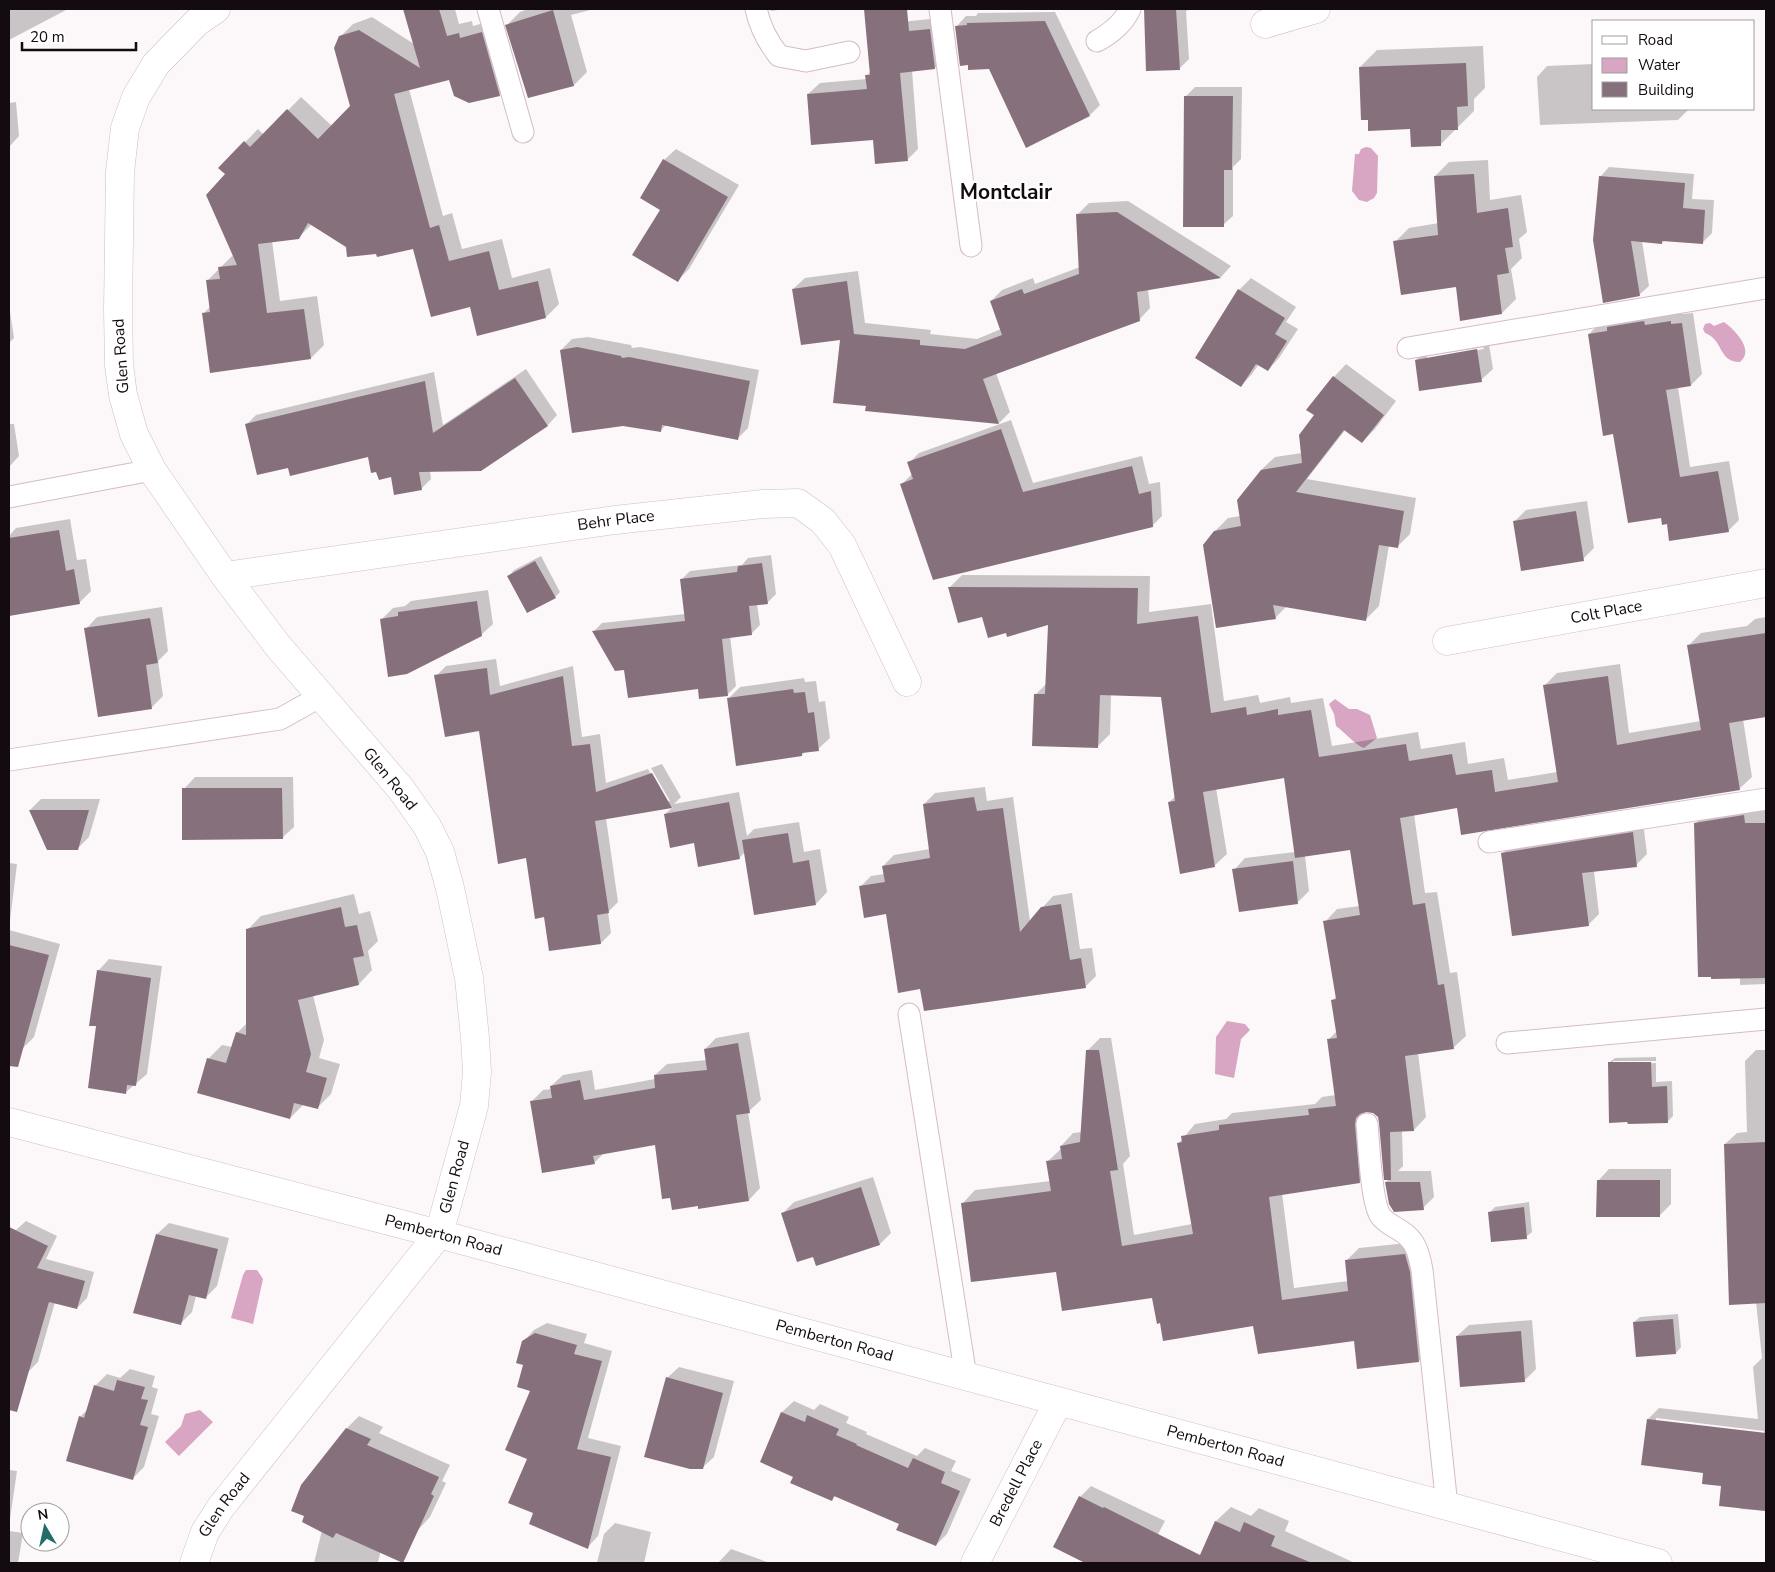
<svg xmlns="http://www.w3.org/2000/svg" width="1775" height="1572" viewBox="0 0 1775 1572" font-family="'Nunito Sans',sans-serif">
<style>
.water{fill:#d8a6c2}
.shadow{fill:#0003;fill-rule:evenodd}
.building{fill:#86707c}
.lines{fill:none;stroke-linecap:round;stroke-linejoin:round}
.lane-casing{stroke:#d4bcc9;stroke-width:23}
.street-casing{stroke:#d4bcc9;stroke-width:29}
.lane{stroke:#fff;stroke-width:21}
.street{stroke:#fff;stroke-width:28}
.labels{text-anchor:middle;dominant-baseline:central;stroke-width:5;stroke-linejoin:round;paint-order:stroke}
.street-label{font-size:16px;fill:#130b10;stroke:#fff}
.district-label{font-size:21px;font-weight:bold;fill:#130b10;stroke:#fff}
</style>
<rect width="100%" height="100%" fill="#fcf7f9"/>
<path class="water" d="M1366,147L1371,148L1378,156L1377,193L1374,198L1367,202L1359,200L1352,191L1355,154H1359L1361,149Z
M1724,322C1735,330 1755,350 1740,362C1718,362 1724,340 1705,333L1703,329L1705,324L1710,323L1714,326Z
M1335,699L1349,709H1357L1370,715L1377,738L1364,748C1357,746 1344,732 1336,726L1334,714L1329,704Z
M1227,1021L1245,1024L1250,1030L1241,1039L1234,1078L1215,1074L1216,1037Z
M246,1270H257L263,1279L253,1324L231,1318L243,1275Z
M200,1410L213,1422L179,1456L165,1442L181,1426L185,1414Z"/>
<path class="shadow" d="M9,9H68L9,40Z
M406,9H455L459,24L472,21L473,26L494,20L512,82L499,95L450,78L409,89L443,216L452,213L462,249L502,239L512,278L550,268L559,304L546,317L470,306L414,247L377,253L347,247L312,224L298,238L272,241L280,301L317,296L324,345L311,358L203,314L210,307L207,281L233,255L227,174L220,168L258,129L264,135L301,97L332,126L351,106L340,37L353,24L372,17L414,44L404,10Z
M528,9H594L571,15L587,72L574,85L528,97L507,25L520,12Z
M770,9H786L771,11Z
M1145,9H1191L1186,11L1189,59L1179,69L1147,70Z
M1055,12L1100,105L1090,115L989,68L956,27L966,16H976L978,13Z
M941,18L946,56L935,68L912,70L918,149L907,160L808,94L820,83L867,79V75L871,71L879,24Z
M1483,46L1485,88L1474,99V111L1440,145L1411,128L1360,67L1377,50Z
M1594,64V109H1689L1678,120L1540,125L1537,77L1547,66Z
M1195,87H1242L1241,159L1233,167V216L1223,225L1186,96Z
M16,102L19,136L9,147V103Z
M676,149L739,185L689,269L678,280L664,160Z
M1488,160L1490,200L1521,195L1527,232L1519,239L1522,258L1511,269L1516,299L1502,313L1457,285L1395,242L1409,228L1439,223L1435,176L1449,162Z
M1609,167L1694,174L1692,199L1714,200L1712,233L1702,243L1665,240L1662,243L1642,241L1649,286L1639,295L1600,177Z
M1128,201L1231,266L1221,277L1148,289L1150,308L1139,320L996,373L1010,412L999,423L867,410V405L841,338L793,289L805,278L858,271L865,323L931,330L930,334L977,339L1001,329L991,301L1002,290L1033,278L1035,284L1080,267L1078,214L1089,203Z
M1251,278L1296,307L1286,322L1298,329L1279,358L1268,370L1259,364L1252,374L1241,386L1196,357L1239,290Z
M9,305L14,338L9,343Z
M1681,311L1682,314L1693,313L1702,374L1691,385L1678,387L1690,467L1729,461L1739,520L1728,531L1668,523L1662,516L1614,433L1589,334L1600,323Z
M588,337L631,345L632,348L640,347L759,370L748,428L737,439L666,425L660,431L561,350L572,339Z
M1488,338L1493,369L1481,380L1416,360L1428,348ZM1483,347L1484,349L1427,359V356Z
M1346,364L1396,401L1375,429L1362,442L1346,429L1307,479L1416,498L1410,534L1397,547L1389,545L1379,606L1366,619L1287,606L1275,618L1215,531L1228,518L1240,516L1261,470L1275,457L1302,453L1316,415L1334,377Z
M526,369L557,415L548,425L481,470L430,471L431,479L421,489L392,475L369,456L289,467L246,425L256,415L434,372L443,425Z
M1011,420L1033,483L1142,456L1149,484L1160,482L1162,516L1152,526L902,484L912,474L909,463L919,453Z
M9,424H14L19,456L9,467Z
M1587,501L1594,548L1583,559L1514,522L1526,510Z
M70,519L77,560L86,559L91,591L80,602L9,615V536L16,528Z
M771,555L776,594L767,603L757,604L760,625L751,634L730,636L736,686L727,695L625,668L594,631L602,623L685,614L681,580L690,571L742,565L748,558Z
M541,556L560,592L555,597L509,576L514,570Z
M962,575L1150,576L1149,612L1211,604L1224,701L1258,695L1260,703L1290,697L1291,703L1323,698L1332,746L1418,732L1421,749L1465,742L1468,764L1504,758L1508,780L1557,772L1545,685L1557,673L1620,664L1629,733L1701,721L1689,645L1701,633L1747,626L1755,619L1766,617V716L1743,719L1752,777L1739,789L1458,807L1414,814L1425,893L1437,892L1450,973L1457,972L1466,1036L1453,1048L1418,1053L1426,1117L1414,1130H1402L1403,1166L1398,1171H1431L1434,1197L1423,1208L1386,1182L1390,1178L1379,1117L1373,1112L1366,1111L1372,1170L1359,1182L1282,1193L1294,1288L1348,1281L1346,1261L1359,1248L1417,1242L1431,1348L1419,1361L1355,1339L1254,1324L1161,1322L1153,1296L1057,1270L963,1203L975,1190L1051,1181L1048,1161L1061,1149V1146L1073,1133L1082,1132L1087,1051L1100,1038H1111L1130,1156L1123,1164L1134,1235L1192,1224L1179,1143L1195,1124L1226,1119L1232,1113L1315,1104L1322,1097L1336,1095L1328,1040L1337,1031L1333,1000L1337,996L1325,922L1337,909L1360,906L1351,849L1305,856L1309,891L1298,902L1234,870L1245,858L1295,852L1285,777L1216,788L1227,854L1214,866L1169,802L1176,796L1162,695L1111,694L1110,734L1097,747L1035,695L1047,683L1049,624L1006,631L983,615L950,587Z
M488,590L493,624L481,635L381,620L393,608L405,606L411,601Z
M162,607L168,651L158,661L163,696L151,708L86,629L97,617Z
M496,659L500,686L573,666L582,737L600,734L606,783L648,769L667,801H670L651,768L662,764L681,797L674,804L739,792L747,836L754,829L799,822L804,852L820,849L827,892L816,904L755,913L745,852L739,858L695,841L665,814L673,807L606,818L618,902L608,912L611,933L601,943L550,950L546,916L527,857L480,729L436,676L446,666Z
M804,678L805,682L816,681L819,702L825,701L830,738L818,749L806,751L802,755L728,699L740,687Z
M195,777H293L294,827L282,838L184,789Z
M985,787L987,801L1013,797L1030,921L1053,896L1072,893L1080,949L1092,948L1096,976L1085,987L921,988L887,913L860,887L871,876L884,874L883,866L894,855L930,849L924,804L935,793Z
M41,799H100L89,837L78,848L30,810Z
M1766,807V984L1740,985V977L1696,823L1707,812Z
M1643,822L1647,854L1636,865L1594,871L1599,914L1588,925L1503,853L1514,842Z
M9,863L17,864L9,929Z
M354,894L359,914L370,911L378,941L368,951L372,970L359,984L313,995L324,1040L319,1058L340,1064L331,1094L317,1108L304,1104L290,1118L208,1059L222,1045L232,1047L237,1033L248,1022L247,930L261,916Z
M9,930L60,944L34,1037L22,1049L9,1045Z
M109,959L162,966L147,1074L126,1092L98,1025V971Z
M749,1032L761,1100L748,1112L760,1188L749,1200L700,1208L656,1144L604,1153L594,1163L531,1102L543,1090L552,1089L551,1086L563,1075L592,1070L595,1090L655,1079V1075L667,1064L707,1060L705,1049L716,1038Z
M1756,1050H1766V1511L1740,1509V1507L1723,1485L1704,1472L1648,1419L1659,1408L1758,1419L1753,1367L1762,1358L1756,1302L1725,1144L1737,1133L1747,1132L1745,1061ZM1656,1418L1764,1431V1434L1656,1421Z
M1656,1057V1061H1613V1064L1656,1063V1082L1672,1081L1673,1116L1667,1122L1609,1063L1615,1058Z
M1609,1169H1671V1204L1659,1216L1598,1181Z
M873,1177L891,1233L880,1244L814,1256L782,1214L794,1202Z
M1529,1202L1532,1232L1526,1237L1490,1212L1495,1207Z
M26,1221L57,1236L46,1259L94,1272L87,1298L77,1308L55,1302L38,1362L28,1372L9,1366V1227L16,1230Z
M169,1223L229,1238L217,1286L205,1298L196,1296L192,1312L181,1323L157,1234Z
M1678,1314L1681,1347L1676,1353L1634,1322L1640,1317Z
M1532,1320L1536,1369L1525,1380L1457,1336L1469,1325Z
M547,1323L587,1334L584,1343L612,1351L588,1438L621,1446L598,1536L588,1547L535,1513L529,1458L532,1390L525,1364L523,1342L534,1330Z
M679,1367L734,1381L714,1457L702,1468L667,1378Z
M130,1369L155,1376L152,1387L158,1389L151,1414L159,1416L144,1467L133,1478L80,1417L88,1409L95,1386L107,1374L120,1378Z
M794,1401L814,1410L820,1404L849,1417L846,1423L867,1432L866,1434L917,1456L925,1448L956,1461L951,1471L971,1479L947,1534L936,1545L901,1523L836,1495L832,1500L795,1476L761,1461L782,1412Z
M359,1416L383,1427L379,1433L450,1465L442,1481L446,1483L430,1517L418,1530L388,1522L378,1562L383,1563H314L347,1428Z
M9,1470L17,1471L9,1526Z
M1091,1486L1165,1521L1143,1563H1103L1086,1554L1080,1497Z
M1231,1507L1251,1516L1259,1508L1289,1521L1285,1531L1355,1563H1198L1216,1521Z
M615,1523L651,1532L644,1563H597L604,1534Z
M9,1531L23,1533L18,1563H9Z
M731,1549L770,1563H718Z"/>
<path class="building" d="M403,9H439L447,36L459,33L460,38L482,32L500,96L469,103L454,96L449,80L394,94L430,228L439,225L449,261L489,251L499,290L538,281L546,318L477,336L470,307L431,317L413,249L377,257L376,254L347,257L346,247L308,223L299,239L258,244L267,313L304,309L311,359L210,373L202,313L210,312L206,280L220,279L218,267L237,265L206,195L225,174L218,168L244,141L250,147L287,109L318,139L350,106L334,48L339,36L359,30L420,68Z
M864,9H907L909,31L930,29L935,69L900,73L908,161L875,164L873,140L811,145L807,94L867,89L865,75H870Z
M1144,9H1176L1180,70L1146,71Z
M553,10L574,86L528,98L505,25Z
M1045,21L1090,116L1026,148L989,69L968,70V65L960,66L955,26L967,25V23Z
M1466,63L1468,106L1457,107L1458,130H1441V146L1411,147L1410,129L1368,131V120H1361L1359,67Z
M1184,96H1233L1232,170H1224V227H1183Z
M663,159L728,197L678,282L632,255L660,210L640,198Z
M1474,174L1477,213L1508,208L1513,247L1505,248L1509,273L1497,275L1502,314L1460,321L1456,287L1401,295L1393,241L1438,235L1434,176Z
M1599,176L1685,183L1683,208L1705,210L1703,244L1662,241V244L1631,241L1640,296L1603,303L1593,240Z
M1117,212L1221,278L1137,292L1140,321L983,379L999,424L865,411L866,406L833,403L840,340L801,345L792,289L847,281L854,334L920,340V345L965,349L1002,335L990,301L1022,289L1024,294L1079,274L1076,214Z
M1238,289L1285,318L1275,334L1287,341L1268,371L1256,364L1241,387L1195,358Z
M1644,321L1645,325L1671,321V324L1682,323L1691,386L1666,390L1680,477L1718,471L1729,532L1669,541L1667,524L1662,525L1661,518L1628,523L1613,434L1603,436L1588,334L1607,331V327Z
M577,347L621,356L622,358L629,357L750,381L738,440L662,425L661,432L623,426L572,433L560,350Z
M1477,349L1482,382L1419,391L1415,360Z
M1333,376L1384,415L1362,443L1344,430L1296,492L1404,511L1398,548L1379,545L1366,621L1273,605L1276,619L1216,628L1203,545L1214,531L1241,526L1237,500L1261,470L1302,463L1299,435L1314,415L1306,410Z
M515,378L548,426L481,471L419,472L422,490L394,495L391,477L379,480L376,472L371,473L368,457L290,476L288,468L257,475L245,424L425,381L433,433Z
M1001,429L1023,492L1132,466L1139,494L1151,491L1153,527L933,580L900,484L913,479L907,462Z
M1576,511L1584,561L1521,571L1513,521Z
M59,530L66,571L74,569L80,604L9,616V538Z
M535,561L556,598L527,613L507,576Z
M762,563L768,604L749,606L752,635L722,639L728,696L699,699L698,689L628,698L624,670L615,671L592,631L685,621L680,579L737,572L738,566Z
M948,587L1138,588L1137,624L1198,616L1211,713L1246,707L1247,715L1278,709V715L1311,710L1319,757L1406,744L1409,761L1452,754L1456,775L1492,770L1495,792L1558,782L1543,685L1608,676L1617,745L1701,730L1687,645L1766,633V717L1729,723L1740,790L1461,835L1457,808L1400,818L1413,905L1425,903L1438,985L1444,984L1454,1049L1405,1056L1414,1131L1390,1132L1391,1180H1384L1379,1123L1378,1117L1373,1113L1366,1112L1360,1114L1356,1118L1355,1125L1360,1183L1269,1197L1282,1300L1348,1291L1345,1260L1405,1254L1410,1272L1419,1362L1357,1369L1354,1341L1258,1354L1253,1326L1163,1341L1160,1323L1157,1324L1152,1298L1062,1311L1056,1272L971,1282L961,1203L1051,1191L1046,1161L1062,1159L1060,1146L1080,1142L1086,1050H1099L1118,1170L1110,1171L1122,1246L1193,1234L1177,1143L1182,1142L1181,1136L1219,1130V1125L1309,1115L1308,1109L1336,1106L1327,1039L1337,1038L1331,1000L1336,999L1323,921L1360,915L1350,850L1295,858L1284,778L1203,792L1215,867L1180,874L1168,802L1175,801L1161,697L1100,695L1098,748L1032,746L1034,694H1045L1048,625L1007,637L1006,633L988,638L982,617L958,623Z
M477,601L482,636L407,674L388,677L380,619L398,616V612Z
M150,618L158,663L146,665L152,709L98,717L84,628Z
M487,668L490,695L563,676L572,746L590,744L596,792L652,773L672,808L595,821L609,913L597,915L601,944L549,951L544,917L535,919L526,858L498,864L479,731L445,737L434,675Z
M793,689L794,693L805,692L808,713L814,712L819,751L802,753V756L736,766L727,698Z
M182,788H282L283,839L182,840Z
M974,797L977,811L1003,808L1020,932L1041,907L1061,904L1070,960L1081,958L1086,988L924,1011L920,989L898,993L886,914L864,918L859,886L885,882L882,866L930,858L923,804Z
M729,802L740,859L698,867L694,843L670,848L664,814Z
M29,810H89L78,850H47Z
M1744,815L1745,823H1766V978L1711,979V977H1698L1694,823Z
M1633,832L1637,867L1582,873L1589,926L1512,936L1501,853Z
M788,833L793,863L809,860L816,905L754,915L742,840Z
M1293,861L1298,904L1239,912L1232,869Z
M341,907L345,927L357,925L364,956L353,958L359,985L298,1000L311,1054L306,1072L327,1078L318,1109L294,1103L290,1119L197,1093L207,1058L226,1063L236,1032L246,1035V929Z
M9,945L49,955L18,1067L9,1066Z
M97,970L151,978L136,1086L127,1085L126,1094L88,1088L96,1026H89Z
M738,1043L750,1113L736,1115L749,1201L698,1209V1206L672,1210L670,1198L662,1199L655,1145L593,1156L595,1164L542,1173L530,1101L552,1098L550,1086L580,1080L584,1100L655,1088L654,1075L707,1070L704,1049Z
M1608,1062H1651L1652,1087L1667,1086L1668,1123L1628,1124L1627,1122L1609,1123Z
M1766,1142V1303L1729,1305L1724,1144Z
M1597,1180H1660V1217H1596Z
M1385,1182H1420L1424,1210L1394,1212L1389,1204Z
M861,1187L880,1245L816,1266L813,1257L797,1262L781,1213Z
M1524,1207L1527,1239L1491,1242L1488,1212Z
M9,1227L48,1246L37,1268L85,1281L77,1309L49,1302L17,1412L9,1410Z
M156,1234L218,1249L206,1299L189,1295L181,1325L133,1313Z
M1673,1319L1676,1354L1636,1357L1633,1322Z
M1521,1331L1525,1382L1460,1387L1456,1336Z
M535,1333L577,1345L574,1354L602,1361L577,1449L611,1457L588,1549L529,1524L533,1513L508,1503L527,1459L505,1450L530,1391L517,1387L523,1365L516,1363L522,1341Z
M666,1377L723,1393L703,1469H690L644,1457Z
M117,1380L145,1387L141,1399L148,1400L140,1425L148,1427L133,1480L66,1461L79,1416L84,1418L94,1385L114,1391Z
M781,1412L805,1422L807,1415L839,1429L836,1435L857,1444L856,1445L908,1468L913,1458L945,1472L941,1483L960,1491L936,1546L896,1530L899,1524L834,1496L832,1501L790,1483L793,1477L760,1462Z
M1647,1419L1766,1433V1511L1719,1506L1721,1486L1702,1484L1703,1473L1641,1465Z
M346,1428L371,1439L367,1445L439,1477L431,1494L434,1496L403,1563L336,1533L333,1538L302,1522L304,1516L291,1511L301,1485Z
M1079,1496L1103,1508L1104,1507L1200,1555L1215,1521L1240,1532L1244,1522L1275,1536L1271,1546L1312,1563H1085L1053,1547Z"/>
<g class="lines">
<defs>
<path id="lane" d="M488,9L523,132
M756,9C760,27 767,41 779,56L806,61L849,52
M940,9L971,246
M1097,41C1111,33 1123,24 1130,9
M1408,348L1766,288
M9,497L152,470
M9,760L280,719L321,696
M1489,842L1766,799
M909,1014L966,1377
M1507,1043L1766,1019
M1367,1124C1369,1145 1371,1200 1380,1215C1385,1223 1394,1226 1401,1231C1416,1240 1419,1254 1422,1270L1447,1506"/>
<g id="street">
<path d="M1265,24L1316,9"/>
<path id="s1" d="M225,576L615,520L763,504L798,503L823,521L842,545L907,682"/>
<path id="s2" d="M1447,641L1766,583"/>
<path id="s3" d="M9,1122L439,1234L1658,1563"/>
<path id="s4" d="M194,1563L205,1532L221,1507L439,1234L474,1106L477,1072L475,1038L469,978L450,888L440,852L427,826L401,789L278,646L225,576L152,470L134,434L123,395L119,365L118,310L120,172L125,128L136,97L156,64L197,22L216,9"/>
<path id="s5" d="M975,1563L1058,1402"/>
</g>
</defs>
<use href="#lane" class="lane-casing"/>
<use href="#street" class="street-casing"/>
<use href="#lane" class="lane"/>
<use href="#street" class="street"/>
</g>
<g class="labels">
<g class="street-label">
<text transform="translate(121 356) rotate(-94)">Glen Road</text>
<text stroke="none"><textPath href="#s1" startOffset="395">Behr Place</textPath></text>
<text stroke="none"><textPath href="#s2" startOffset="162">Colt Place</textPath></text>
<text transform="translate(390 779) rotate(51)">Glen Road</text>
<text stroke="none"><textPath href="#s4" startOffset="471">Glen Road</textPath></text>
<text stroke="none"><textPath href="#s3" startOffset="449">Pemberton Road</textPath></text>
<text stroke="none"><textPath href="#s3" startOffset="854">Pemberton Road</textPath></text>
<text stroke="none"><textPath href="#s3" startOffset="1259">Pemberton Road</textPath></text>
<text stroke="none"><textPath href="#s5" startOffset="90">Bredell Place</textPath></text>
<text stroke="none"><textPath href="#s4" startOffset="66">Glen Road</textPath></text>
</g>
<g class="district-label">
<text x="1006" y="192">Montclair</text>
</g>
</g>
<rect width="1775" height="1572" fill="none" stroke="#130b10" stroke-width="20"/>
<rect x="1592" y="20" width="162" height="90" fill="#ffffff" stroke="#a19d9f"/>
<rect x="1602" y="36" width="25" height="8" fill="#ffffff" stroke="#a19d9f"/>
<text x="1638" y="45" font-size="15" fill="#130b10">Road</text>
<rect x="1602" y="58" width="25" height="15" fill="#d8a6c2" stroke="#a19d9f"/>
<text x="1638" y="70" font-size="15" fill="#130b10">Water</text>
<rect x="1602" y="82" width="25" height="15" fill="#86707c" stroke="#a19d9f"/>
<text x="1638" y="95" font-size="15" fill="#130b10">Building</text>
<g transform="translate(45 1527) rotate(351)"><circle r="24" fill="#ffffff" stroke="#a19d9f"/>
<path d="M0-4L9 19L0 12L-9 19Z" fill="#216d6c"/>
<text y="-8" font-size="14" font-weight="bold" text-anchor="middle" fill="#130b10">N</text>
</g>
<path d="M22 42v8h114v-8" fill="none" stroke="#130b10" stroke-width="2.5"/>
<text x="30" y="42" font-size="15" fill="#130b10" stroke="#ffffff" stroke-width="4" paint-order="stroke">20 m</text>
</svg>
